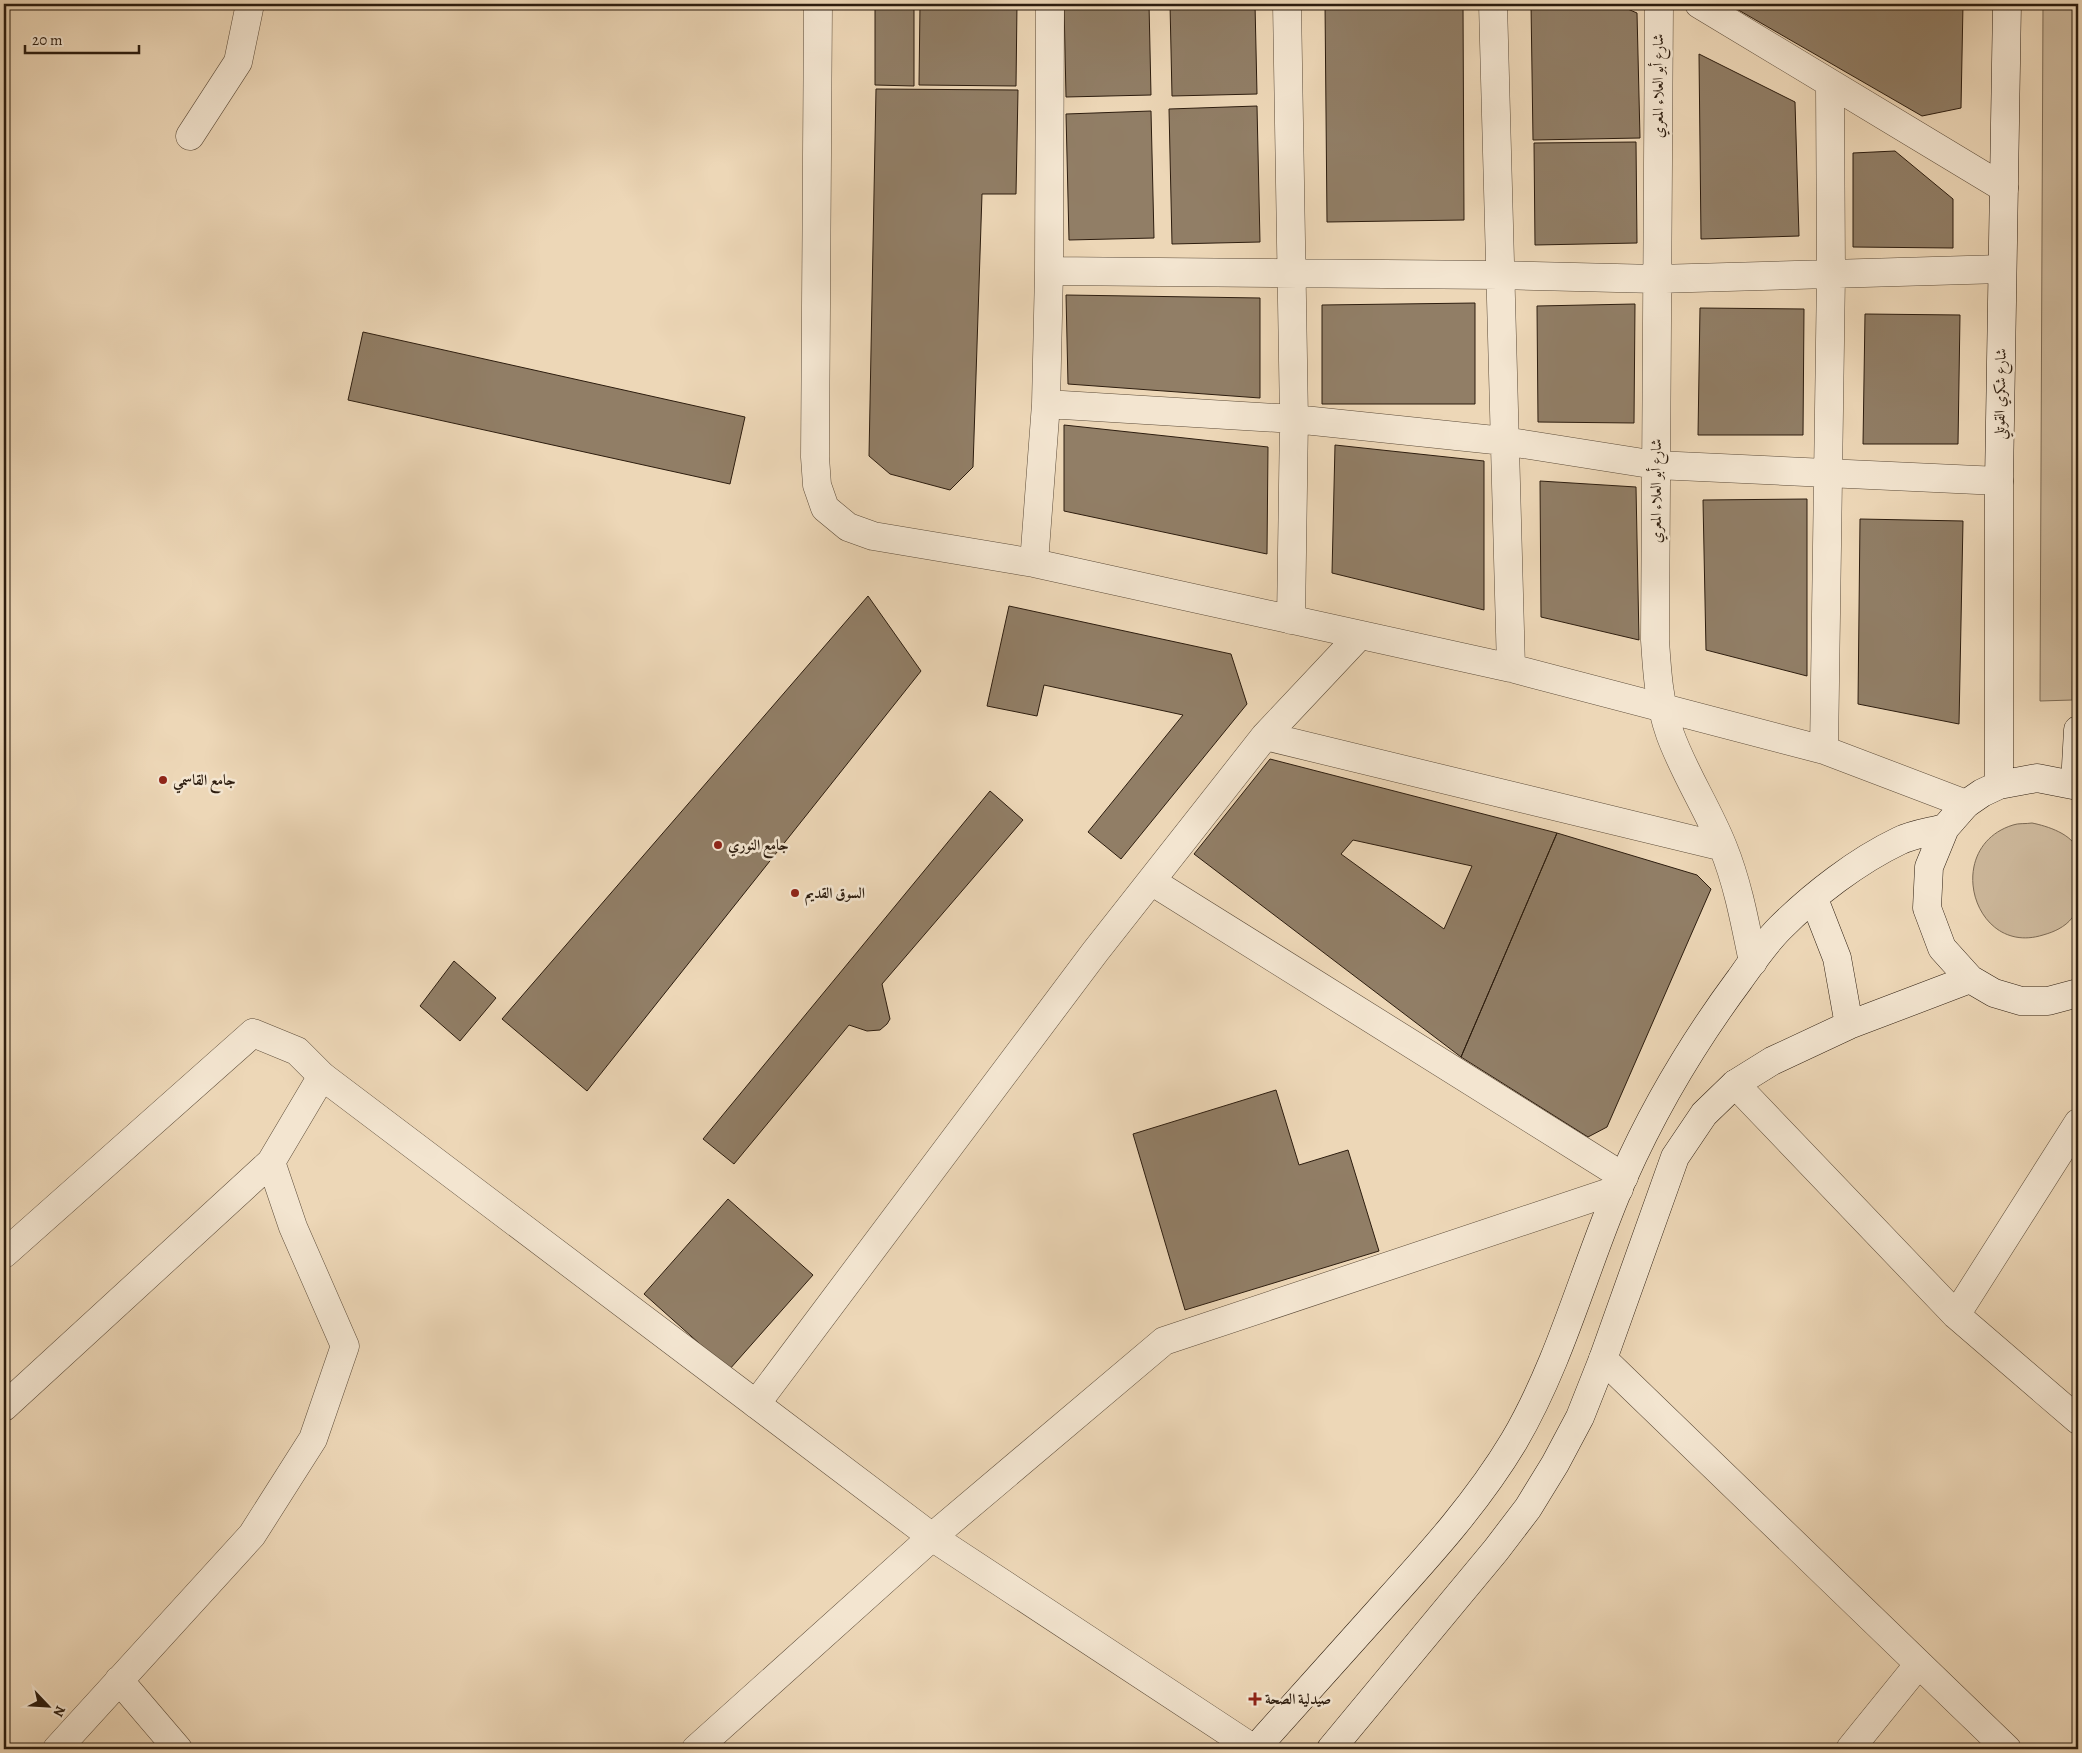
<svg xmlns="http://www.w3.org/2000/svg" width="2082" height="1753" viewBox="0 0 2082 1753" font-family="Alegreya,Amiri,serif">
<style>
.green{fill:#ccb79a;stroke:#7c6a54}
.building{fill:#917e66;stroke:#2d1d0f;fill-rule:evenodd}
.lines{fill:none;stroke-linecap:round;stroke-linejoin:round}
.minor-casing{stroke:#5d4c39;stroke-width:29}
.tertiary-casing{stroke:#5d4c39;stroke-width:29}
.secondary-casing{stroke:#2d1d0f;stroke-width:29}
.minor{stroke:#f3e5d0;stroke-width:28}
.tertiary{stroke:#f3e5d0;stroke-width:28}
.secondary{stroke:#f3e5d0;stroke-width:28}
.poi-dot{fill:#8f2418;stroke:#f3e5d0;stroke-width:2}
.labels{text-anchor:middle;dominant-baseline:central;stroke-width:5;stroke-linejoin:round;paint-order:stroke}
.street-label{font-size:15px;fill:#2d1d0f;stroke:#f3e5d0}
.poi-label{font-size:15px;font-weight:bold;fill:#2d1d0f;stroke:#f3e5d0;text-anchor:start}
</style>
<rect width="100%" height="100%" fill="#edd7b7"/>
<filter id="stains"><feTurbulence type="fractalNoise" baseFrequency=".004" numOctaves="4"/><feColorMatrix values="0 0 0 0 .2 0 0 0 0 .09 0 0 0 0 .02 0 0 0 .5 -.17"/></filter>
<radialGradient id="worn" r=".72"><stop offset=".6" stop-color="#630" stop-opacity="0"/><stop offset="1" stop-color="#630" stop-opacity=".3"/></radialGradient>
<path class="green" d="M2043,4H2076L2072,700L2040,701Z
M2032,823C2047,826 2073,834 2078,851C2081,860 2078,873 2078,882C2078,896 2081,906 2072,918C2065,927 2054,932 2043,935C1973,957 1942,847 2013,825C2018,823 2026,824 2032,823Z"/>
<path class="building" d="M875,4H914V86L875,85Z
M920,4H1017L1016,86L919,85Z
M1064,4H1149L1151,95L1066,97Z
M1170,4H1255L1257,94L1172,96Z
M1325,4H1463L1464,220L1327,222Z
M1531,4H1616L1637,13L1640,138L1533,140Z
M1728,4H1963L1961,108L1922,116Z
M1699,54L1795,102L1799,236L1701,239Z
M876,89L1018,90L1016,194H982L973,467L950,490L890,474L869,456Z
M1257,106L1260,242L1172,244L1169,109Z
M1151,111L1154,238L1069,240L1066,114Z
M1636,142L1637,243L1535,245L1534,143Z
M1895,151L1953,199V248L1853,247V153Z
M1066,295L1260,298V398L1068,384Z
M1475,303V404H1322V305Z
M1635,304L1634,423L1538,422L1537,306Z
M1700,308L1804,309L1803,435H1698Z
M1865,314L1960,315L1958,444H1863Z
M363,332L745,417L730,484L348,400Z
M1064,425L1268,447L1267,554L1064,511Z
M1335,445L1484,461V610L1332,573Z
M1540,481L1636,487L1639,640L1541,617Z
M1807,499V676L1706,650L1703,500Z
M1860,519L1963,521L1959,724L1858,704Z
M868,596L921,671L587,1091L502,1019Z
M1009,606L1231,654L1247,704L1121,859L1088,832L1183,715L1044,685L1037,716L987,706Z
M1270,759L1557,833L1461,1057L1194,854ZM1353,840L1472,866L1444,929L1341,854Z
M990,791L1023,820L882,984L890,1019L887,1024L880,1030L867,1031L849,1025L734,1164L703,1139Z
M1557,833L1697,875L1711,889L1607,1127L1588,1137L1461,1057Z
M454,961L496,998L460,1041L420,1006Z
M1276,1090L1299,1165L1348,1150L1379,1251L1185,1310L1133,1134Z
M728,1199L813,1275L729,1370L644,1294Z"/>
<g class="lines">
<defs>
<path id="minor" d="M818,4L815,457L817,485L825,508L848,527L873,536L1034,563L1511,668L1824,750L1966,804
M1287,4L1294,419L1291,620
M1493,4L1511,668
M1659,4L1655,640C1657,672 1659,703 1670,734C1684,773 1708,809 1723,847C1738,884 1745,923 1753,962
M1699,4L2004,188
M190,136L238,62L250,4
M1049,271L1499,275L1657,279L2002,269
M1046,404L1294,419L1504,441L1656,465L1999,481
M1034,563L1046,404L1049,271L1050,4
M1265,736L1723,847
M1824,750L1831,274L1830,85
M1151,881L1624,1177
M1735,1084L1956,1315L2078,1420
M1956,1315L2078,1123
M1603,1359L2007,1749
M756,1404L1095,952L1265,736L1360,635
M4,1407L271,1162L322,1076
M119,1680L178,1749
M57,1749L252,1535L313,1439L345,1346L293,1227L271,1162
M696,1749L932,1537L1164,1341L1619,1189
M1850,1749L1918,1665"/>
<path id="tertiary" d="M4,1254L253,1033L297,1051L322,1076L932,1537L1254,1749"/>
<path id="secondary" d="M2075,784L2078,730
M1999,785V481L2007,4
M2078,786L2037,778L1999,785L1982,793L1966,804L1945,828L1929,867L1927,908L1942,948L1970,979L1994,993L2021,1001H2048L2078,993
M1814,899L1837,958L1849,1025
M1255,1749C1298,1701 1342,1652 1385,1604C1432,1552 1478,1501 1514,1441C1562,1359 1585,1265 1623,1178C1654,1108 1694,1041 1740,979C1752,962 1765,943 1780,928C1813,895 1857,861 1899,841C1913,834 1930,832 1945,828
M1331,1749L1496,1550L1528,1508L1555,1464L1580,1417L1603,1359L1675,1157L1704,1114L1735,1084L1772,1061L1849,1025L1970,979"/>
</defs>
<use href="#minor" class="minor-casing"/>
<use href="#tertiary" class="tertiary-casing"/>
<use href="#secondary" class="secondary-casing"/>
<use href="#minor" class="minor"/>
<use href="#tertiary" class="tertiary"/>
<use href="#secondary" class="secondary"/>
</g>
<g class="poi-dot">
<circle cx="163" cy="780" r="5"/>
<circle cx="718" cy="845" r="5"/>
<circle cx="795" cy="893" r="5"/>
<path d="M1252.5 1691.5h5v5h5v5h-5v5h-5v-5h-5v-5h5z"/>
</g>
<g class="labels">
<g class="street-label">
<text transform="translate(1658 86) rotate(-90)">شارع أبو العلاء المعري</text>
<text transform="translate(2000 394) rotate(-89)">شارع شكري القوتلي</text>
<text transform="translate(1656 491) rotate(-90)">شارع أبو العلاء المعري</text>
</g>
<g class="poi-label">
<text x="173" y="780">جامع القاسمي</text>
<text x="728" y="845">جامع النوري</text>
<text x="805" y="893">السوق القديم</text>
<text x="1265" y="1699">صيدلية الصحة</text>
</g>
</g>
<rect width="2082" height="1753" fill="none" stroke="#edd7b7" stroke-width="20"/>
<rect x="5" y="5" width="2072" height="1743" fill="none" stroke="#2d1d0f" stroke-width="2.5"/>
<rect x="10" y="10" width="2062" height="1733" fill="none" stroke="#2d1d0f"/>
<g transform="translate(48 1706) rotate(115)" stroke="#f3e5d0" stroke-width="4" paint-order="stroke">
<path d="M0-4L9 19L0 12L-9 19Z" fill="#2d1d0f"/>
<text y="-8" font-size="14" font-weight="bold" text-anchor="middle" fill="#2d1d0f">N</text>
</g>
<path d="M25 45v8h114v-8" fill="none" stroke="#2d1d0f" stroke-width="2.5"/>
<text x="32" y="45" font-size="15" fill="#2d1d0f" stroke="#f3e5d0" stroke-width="4" paint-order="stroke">20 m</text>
<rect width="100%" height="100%" filter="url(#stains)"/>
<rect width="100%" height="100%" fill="url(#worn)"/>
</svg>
